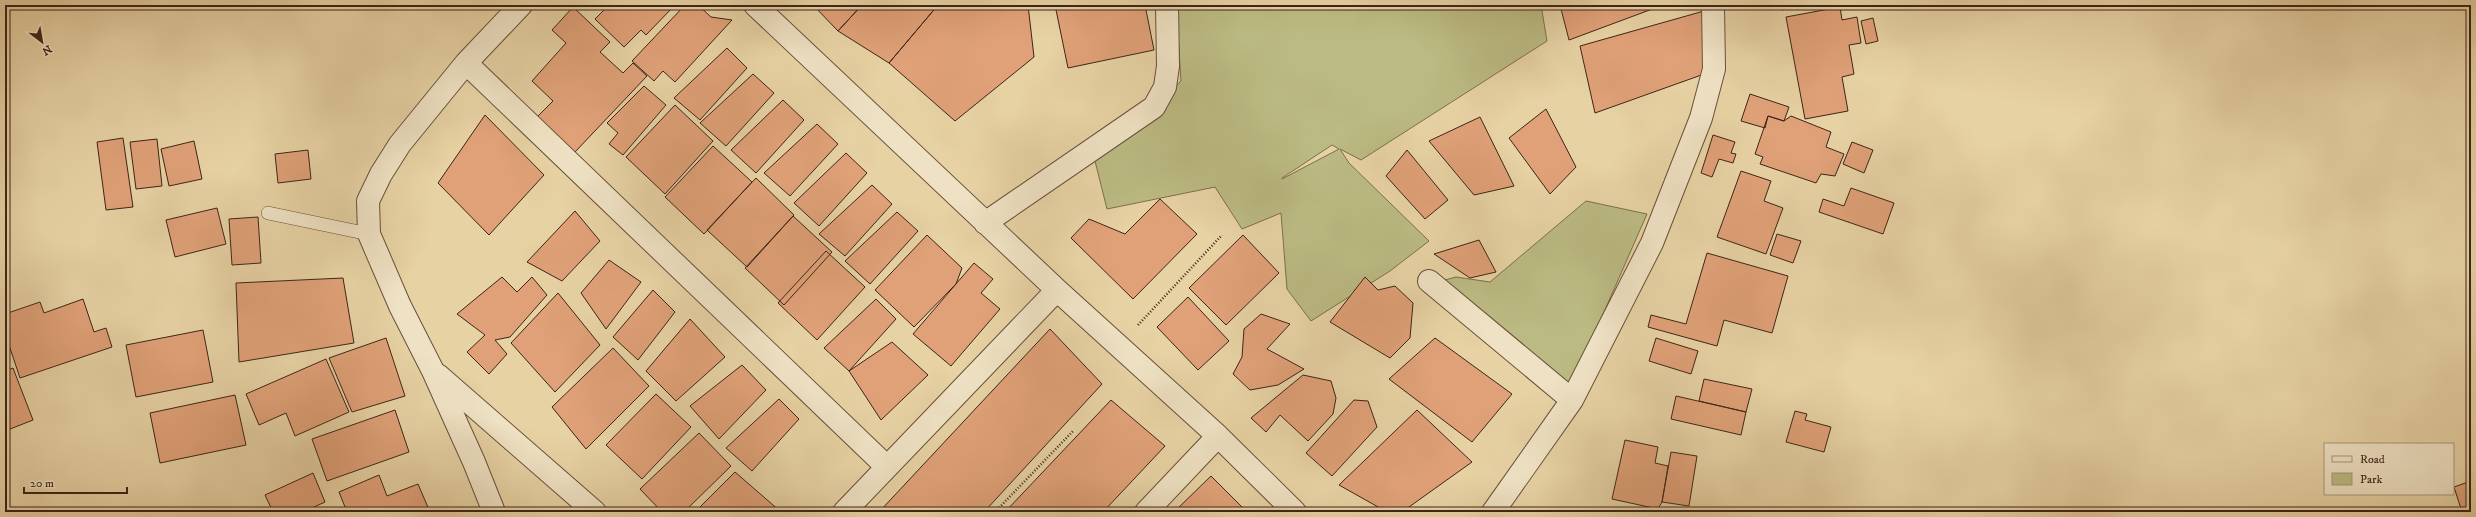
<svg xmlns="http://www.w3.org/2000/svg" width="2476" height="517" viewBox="0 0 2476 517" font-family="'IM FELL DW Pica',serif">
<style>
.green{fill:#bbba82;stroke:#7c6f4d;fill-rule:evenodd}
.building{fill:#e0a178;stroke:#3e2418}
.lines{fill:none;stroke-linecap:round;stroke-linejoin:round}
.service-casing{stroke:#68503b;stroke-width:14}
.minor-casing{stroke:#68503b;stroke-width:24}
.path{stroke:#3e2418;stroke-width:2.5;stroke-dasharray:1 2;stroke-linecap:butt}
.service{stroke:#efe2c4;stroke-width:13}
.minor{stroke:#efe2c4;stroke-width:22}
</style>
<rect width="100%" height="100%" fill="#e7d2a4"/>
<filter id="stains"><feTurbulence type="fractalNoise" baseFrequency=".005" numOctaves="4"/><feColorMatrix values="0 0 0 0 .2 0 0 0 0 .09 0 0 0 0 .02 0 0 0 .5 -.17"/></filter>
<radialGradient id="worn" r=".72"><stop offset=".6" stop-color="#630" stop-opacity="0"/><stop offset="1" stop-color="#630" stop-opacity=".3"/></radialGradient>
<path class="green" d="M1176,5H1541L1547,41L1361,160L1340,149L1349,163L1429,241L1390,271L1311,321L1287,289L1281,213L1242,229L1215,187L1107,209L1095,161L1181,81ZM1332,145L1339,149L1282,179V178Z
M1586,201L1647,214L1572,385L1445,280L1456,277L1490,282Z"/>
<path class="building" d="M609,5H675L646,35L641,30L624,47L595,19Z
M685,5H698L711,17L732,20L675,82L663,71L654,81L632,61Z
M813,5H862L838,31Z
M862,5H938L889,63L838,31Z
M938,5H1028L1034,57L955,121L889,63Z
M1055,5H1145L1154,50L1068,68Z
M1560,5H1663L1569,40Z
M1781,5H1805L1782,10Z
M573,7L610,42L600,52L623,73L633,63L647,76L575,152L537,117L553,101L532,81L566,43L552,30Z
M1840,7L1842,20L1857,17L1861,43L1849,45L1854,74L1842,77L1848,111L1805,119L1786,17Z
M1704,11L1707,73L1595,113L1580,46Z
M1873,18L1878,41L1866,44L1861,21Z
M727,48L747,68L700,120L674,98Z
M753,74L774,93L726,146L700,123Z
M644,86L666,105L623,155L609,144L618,133L607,123Z
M1750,94L1789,107L1784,121L1768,116L1765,128L1741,121Z
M783,100L804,120L756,173L731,150Z
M675,105L713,141L665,194L626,157Z
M1546,109L1576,167L1550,194L1509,138Z
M485,115L544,175L489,235L438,183Z
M1768,116L1784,121L1791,116L1831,132L1826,147L1844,154L1835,176L1821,174L1816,183L1760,164L1763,157L1755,154Z
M1480,117L1514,186L1474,195L1429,141Z
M817,124L838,144L790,196L764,173Z
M1713,135L1735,142L1731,153L1736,154L1733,163L1719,159L1712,177L1701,173Z
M123,138L133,207L106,210L97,142Z
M157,139L162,186L136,189L130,142Z
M194,141L202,179L169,186L161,149Z
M1852,142L1873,150L1864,173L1843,164Z
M713,146L752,182L704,234L665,197Z
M308,150L311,179L278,183L275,154Z
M1407,150L1448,200L1425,219L1386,176Z
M846,153L867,173L819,226L794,203Z
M1741,171L1771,181L1764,201L1783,208L1766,254L1717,237Z
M756,178L794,215L747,267L707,230Z
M872,185L892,204L845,256L819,234Z
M1851,188L1894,203L1883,234L1819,212L1823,199L1844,206Z
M1160,199L1197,234L1133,299L1071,238L1089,219L1125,234Z
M217,208L226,244L175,257L166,220Z
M575,211L600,241L562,281L527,262Z
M897,212L918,231L870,284L845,261Z
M793,216L832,252L784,305L745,268Z
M258,217L261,263L232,265L229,219Z
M1777,234L1801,241L1793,263L1770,255Z
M927,235L962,268L956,284L914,327L875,290Z
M1243,235L1279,273L1226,325L1189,288Z
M1479,240L1496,272L1470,278L1434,254Z
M826,251L865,287L817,340L778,303Z
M1707,253L1788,276L1772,333L1724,320L1717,346L1648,327L1651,315L1686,324Z
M609,260L641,282L606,329L581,293Z
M974,263L993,279L981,293L1000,309L951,366L913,334Z
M502,277L517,292L532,277L547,295L510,337L495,340L507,354L489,374L467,352L485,335L457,314Z
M1365,277L1378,290L1395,286L1413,303L1410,338L1390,358L1330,322Z
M343,278L354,343L239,362L236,283Z
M653,290L675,312L638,360L613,337Z
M558,293L600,345L555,392L511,343Z
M1188,297L1229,341L1198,370L1157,327Z
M83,299L94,332L106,328L112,347L20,378L5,333V314L40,302L44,313Z
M876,299L896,319L849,371L824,348Z
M1261,314L1290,324L1267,349L1304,369L1278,385L1250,390L1233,374L1242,357L1244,329Z
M690,319L725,357L676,401L646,371Z
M1050,329L1102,384L984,512H879Z
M203,330L213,382L136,397L126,345Z
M386,338L405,396L352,412L329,358Z
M1435,338L1512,394L1472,442L1389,379Z
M1656,338L1698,351L1691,374L1649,361Z
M892,342L928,375L881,420L849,371Z
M613,348L649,386L586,449L552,407Z
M326,359L349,412L295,436L286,413L259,425L246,394Z
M742,365L766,390L719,439L690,406Z
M13,368L33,420L5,431V371Z
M1303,375L1331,381L1336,398L1333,414L1308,441L1280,415L1266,432L1251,418Z
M1704,379L1752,389L1746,412L1699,401Z
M656,394L691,427L642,479L606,445Z
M235,395L246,445L160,463L150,413Z
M1676,396L1746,412L1741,435L1671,419Z
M779,399L799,419L752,471L726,448Z
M1111,400L1165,446L1103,512H1005Z
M1354,400L1368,401L1377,427L1332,476L1306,453Z
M395,410L409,452L327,481L312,439Z
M1417,410L1472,462L1402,512H1387L1339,485Z
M1795,411L1807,414L1805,420L1831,427L1824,452L1786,442Z
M699,433L731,466L684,512H662L640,489Z
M1625,440L1658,447L1655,463L1668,466L1662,502L1658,509L1612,499Z
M1671,452L1697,456L1689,506L1662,502Z
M735,472L781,512H695Z
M313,473L325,502L303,512H273L265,495Z
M379,475L387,496L418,484L430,512H347L339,492Z
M1211,476L1247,512H1174Z
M2471,481V512H2462L2454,487Z"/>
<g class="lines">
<defs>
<path id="service" d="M268,213L369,234"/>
<path id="minor" d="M755,5L1057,290L1218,436L1295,512
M466,63L887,467
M985,223L1154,107L1165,87L1168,66L1167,5
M1429,281L1572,400
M438,375L595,512
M494,512L474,462L433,371L400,306L369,234L368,201L381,174L400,144L466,63L521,5
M844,512L1057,290
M1146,512L1218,436
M1493,512L1572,400L1652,243L1701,118L1714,69L1713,5"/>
</defs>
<use href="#service" class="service-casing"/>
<use href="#minor" class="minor-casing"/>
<path class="path" d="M1138,325L1222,235
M995,512L1074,430"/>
<use href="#service" class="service"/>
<use href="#minor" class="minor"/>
</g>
<rect width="2476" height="517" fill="none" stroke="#e7d2a4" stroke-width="20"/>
<rect x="6" y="6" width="2464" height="505" fill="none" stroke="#3e2418" stroke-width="2"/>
<rect x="10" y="10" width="2456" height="497" fill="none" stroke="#3e2418"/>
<rect x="2324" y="443" width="130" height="52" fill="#efe2c4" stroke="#a8967f"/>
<rect x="2332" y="456" width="20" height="6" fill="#efe2c4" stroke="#a8967f"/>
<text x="2360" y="463" font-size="12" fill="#3e2418">Road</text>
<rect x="2332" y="473" width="20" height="12" fill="#bbba82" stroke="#a8967f"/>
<text x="2360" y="483" font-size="12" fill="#3e2418">Park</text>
<g transform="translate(42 42) rotate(149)" stroke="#efe2c4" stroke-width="3" paint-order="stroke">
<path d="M0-3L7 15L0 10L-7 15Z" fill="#3e2418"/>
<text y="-6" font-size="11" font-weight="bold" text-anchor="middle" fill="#3e2418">N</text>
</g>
<path d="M24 487v6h103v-6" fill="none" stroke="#3e2418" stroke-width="2"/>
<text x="30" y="487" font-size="12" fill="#3e2418" stroke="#efe2c4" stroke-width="3" paint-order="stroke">20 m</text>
<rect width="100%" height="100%" filter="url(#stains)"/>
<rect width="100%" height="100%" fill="url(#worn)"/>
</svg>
